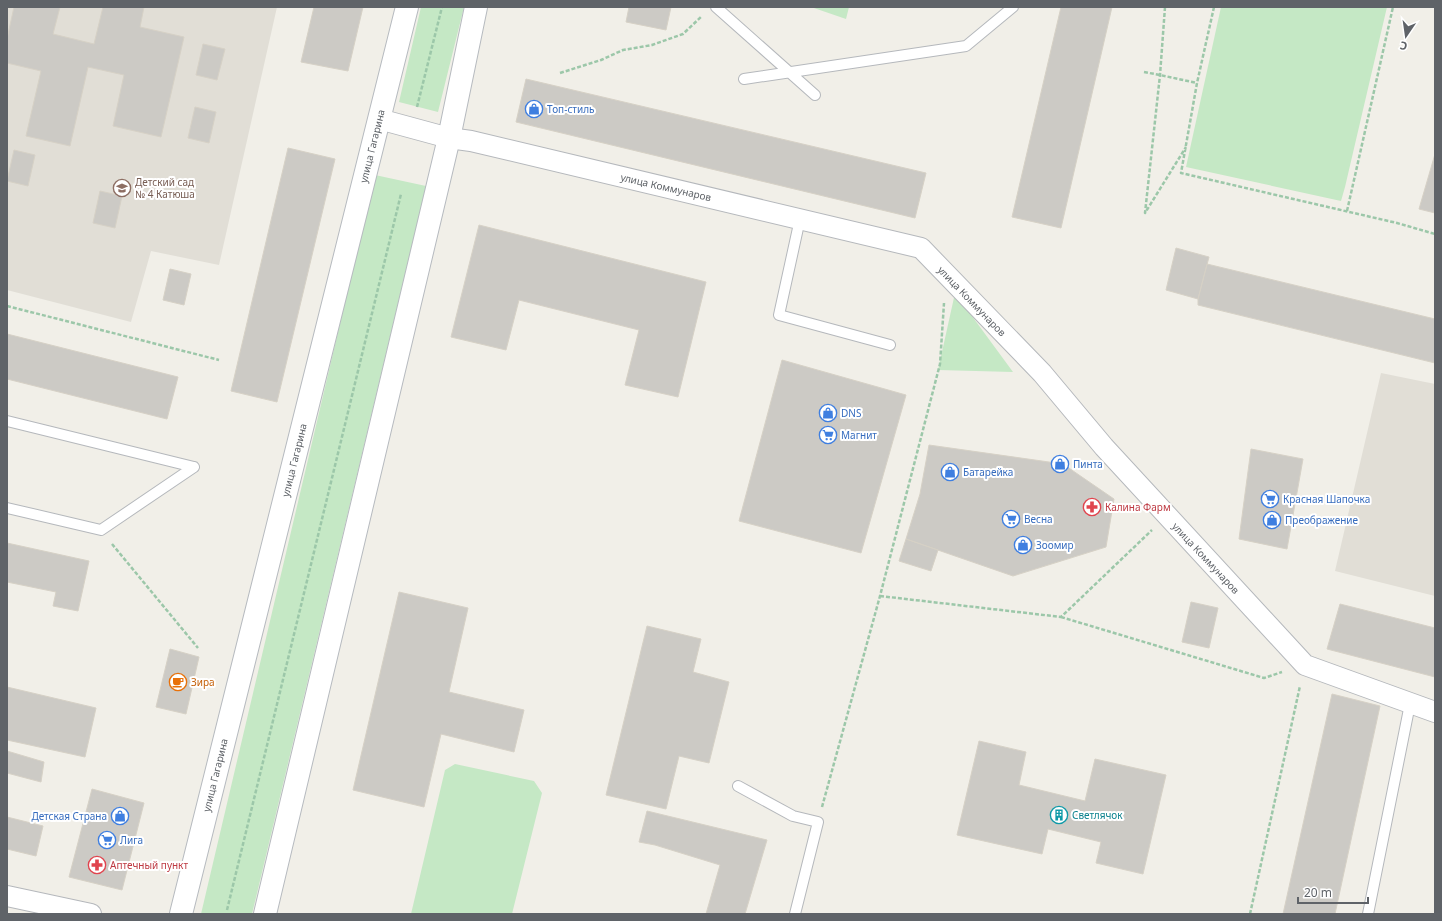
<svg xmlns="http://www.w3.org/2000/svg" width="1442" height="921" viewBox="0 0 1442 921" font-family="'Noto Sans',sans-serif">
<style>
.education{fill:#e1ded6}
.green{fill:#c5e8c5}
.building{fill:#cccac5;stroke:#d6d1c6}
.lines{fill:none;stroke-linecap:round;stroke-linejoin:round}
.lane-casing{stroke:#b5b8bc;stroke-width:12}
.street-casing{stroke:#b5b8bc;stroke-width:22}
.secondary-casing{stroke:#b6babf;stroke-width:24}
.path{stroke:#9cc7a9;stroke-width:2.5;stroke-dasharray:4 2;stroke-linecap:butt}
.lane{stroke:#fff;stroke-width:10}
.street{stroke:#fff;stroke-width:20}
.secondary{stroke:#fff;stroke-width:22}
.labels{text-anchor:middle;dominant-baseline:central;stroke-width:4;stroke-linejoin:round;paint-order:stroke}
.shop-label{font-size:10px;fill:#366cbe;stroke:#fff;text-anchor:start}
.street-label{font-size:10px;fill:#5f6368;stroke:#fff}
.education-label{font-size:10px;fill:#785e54;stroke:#fff;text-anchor:start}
.health-label{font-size:10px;fill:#be3a42;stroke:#fff;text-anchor:start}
.food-label{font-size:10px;fill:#c56008;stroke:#fff;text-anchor:start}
.culture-label{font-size:10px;fill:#0d838f;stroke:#fff;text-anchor:start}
</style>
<rect width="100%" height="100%" fill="#f1efe8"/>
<path class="education" d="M7,7H277L219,265L151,251L131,322L7,290Z
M1381,373L1435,384V596L1335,571Z"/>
<path class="green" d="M421,7H464L438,112L399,102Z
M811,7H849L846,19Z
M1221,7H1387L1345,187L1341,201L1186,167Z
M375,175L426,186L252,914H201Z
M955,293L1013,372L938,370Z
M455,764L534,781L542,793L512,914H411L445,770Z"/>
<path class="building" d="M14,7H60L53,34L94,44L103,7H144L140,27L184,37L161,137L113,126L124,75L88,67L70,146L26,136L41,71L7,63V39Z
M314,7H363L348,71L301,62Z
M629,7H671L666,30L626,22Z
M1061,7H1112L1061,228L1012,217Z
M203,44L225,49L217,80L196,75Z
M526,79L926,173L915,218L516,122Z
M195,107L216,112L209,143L188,138Z
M288,148L335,159L277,402L231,391Z
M14,150L35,155L28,186L7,181Z
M1435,154V213L1419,209Z
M100,191L122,196L115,228L93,223Z
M479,225L706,282L678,397L625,385L639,330L519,300L506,350L451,337Z
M1176,248L1209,257L1198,299L1166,290Z
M1207,264L1435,319V363L1198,305V299Z
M170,269L191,274L184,305L163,300Z
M7,334L178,377L167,419L7,379Z
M782,360L906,395L861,553L739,521Z
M929,445L1063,464L1114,499L1106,547L1013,576L906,539L920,494Z
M1251,449L1303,459L1287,549L1239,539Z
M906,539L938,550L931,571L899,561Z
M7,543L89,561L78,611L53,606L56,592L7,582Z
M399,592L468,608L449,692L524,710L514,752L441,734L424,807L353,790Z
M1191,602L1218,608L1209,648L1182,642Z
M1340,604L1435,628V677L1327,649Z
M647,626L701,639L693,672L729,682L709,763L679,756L666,809L606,795Z
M170,649L199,657L186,714L156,707Z
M7,687L96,708L85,757L7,740Z
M1332,694L1380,706L1335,914H1283Z
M979,741L1026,752L1019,785L1085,801L1095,759L1166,775L1143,874L1096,863L1101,842L1048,829L1042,854L957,835Z
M7,751L44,762L41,782L7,773Z
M92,789L144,803L122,890L69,877Z
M647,811L767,840L745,914H706L720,865L655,845L639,842Z
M7,817L43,826L36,856L7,849Z"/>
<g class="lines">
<defs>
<path id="lane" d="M716,7L815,95
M744,79L966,46L1013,7
M800,219L779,315L890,345
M7,421L194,467
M7,508L101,530L194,467
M738,786L793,816L818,822L795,914
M1368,914L1410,704"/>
<path id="street" d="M379,119L449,138L471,141L921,248L1042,373L1104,447L1305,665L1435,712
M7,896L91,914"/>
<path id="secondary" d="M181,914L407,7
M265,914L449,138L476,7"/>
</defs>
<use href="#lane" class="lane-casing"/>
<use href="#street" class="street-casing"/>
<use href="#secondary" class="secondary-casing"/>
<path class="path" d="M1165,7L1160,75L1145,213L1186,147
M1214,7L1197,83L1181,173L1397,223L1435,234
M1144,72L1160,75L1197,83
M560,73L601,60L623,50L652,45L683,34L702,16
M417,107L442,7
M1347,211L1393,7
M7,306L219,360
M112,544L198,648
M880,596L1061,617L1152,530
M1061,617L1264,678L1282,672
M822,807L880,596L940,364L944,303
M227,910L401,194
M1250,914L1300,686"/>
<use href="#lane" class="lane"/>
<use href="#street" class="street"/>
<use href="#secondary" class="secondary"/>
</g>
<defs>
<symbol id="shop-ring" viewBox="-11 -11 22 22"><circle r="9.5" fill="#fff" stroke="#3f7fe0" stroke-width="1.5"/><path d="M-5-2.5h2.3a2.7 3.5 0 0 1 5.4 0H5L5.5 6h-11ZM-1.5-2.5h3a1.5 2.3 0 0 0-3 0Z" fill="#3f7fe0"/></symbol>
<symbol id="school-ring" viewBox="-11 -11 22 22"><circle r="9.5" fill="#fff" stroke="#8d6e63" stroke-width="1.5"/><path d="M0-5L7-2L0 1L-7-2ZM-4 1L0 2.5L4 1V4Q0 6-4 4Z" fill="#8d6e63"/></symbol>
<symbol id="supermarket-ring" viewBox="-11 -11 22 22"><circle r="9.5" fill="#fff" stroke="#3f7fe0" stroke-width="1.5"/><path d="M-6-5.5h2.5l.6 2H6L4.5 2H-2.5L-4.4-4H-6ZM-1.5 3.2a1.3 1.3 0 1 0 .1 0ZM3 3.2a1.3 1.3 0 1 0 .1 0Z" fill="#3f7fe0"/></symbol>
<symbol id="pharmacy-ring" viewBox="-11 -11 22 22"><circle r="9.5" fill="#fff" stroke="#e0444e" stroke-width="1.5"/><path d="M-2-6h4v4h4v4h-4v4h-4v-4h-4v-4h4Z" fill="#e0444e"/></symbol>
<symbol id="cafe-ring" viewBox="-11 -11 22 22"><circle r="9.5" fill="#fff" stroke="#e8710a" stroke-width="1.5"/><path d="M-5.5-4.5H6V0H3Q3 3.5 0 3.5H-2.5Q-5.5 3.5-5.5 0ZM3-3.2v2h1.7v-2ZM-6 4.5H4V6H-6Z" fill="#e8710a"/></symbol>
<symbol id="building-ring" viewBox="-11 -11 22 22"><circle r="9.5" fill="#fff" stroke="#0f9aa8" stroke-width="1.5"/><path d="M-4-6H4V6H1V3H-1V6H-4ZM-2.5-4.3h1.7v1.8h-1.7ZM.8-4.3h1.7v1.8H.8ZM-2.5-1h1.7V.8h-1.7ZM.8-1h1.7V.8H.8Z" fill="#0f9aa8"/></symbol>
</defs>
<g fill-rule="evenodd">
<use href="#shop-ring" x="524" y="99" width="20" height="20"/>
<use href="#school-ring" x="112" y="178" width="20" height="20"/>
<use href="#shop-ring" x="818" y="403" width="20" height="20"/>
<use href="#supermarket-ring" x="818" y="425" width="20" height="20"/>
<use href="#shop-ring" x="1050" y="454" width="20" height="20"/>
<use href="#shop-ring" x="940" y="462" width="20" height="20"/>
<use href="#supermarket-ring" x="1260" y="489" width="20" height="20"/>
<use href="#pharmacy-ring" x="1082" y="497" width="20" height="20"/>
<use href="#supermarket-ring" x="1001" y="509" width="20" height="20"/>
<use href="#shop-ring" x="1262" y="510" width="20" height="20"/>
<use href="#shop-ring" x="1013" y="535" width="20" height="20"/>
<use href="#cafe-ring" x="168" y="672" width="20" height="20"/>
<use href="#building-ring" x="1049" y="805" width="20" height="20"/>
<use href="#shop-ring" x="110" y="806" width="20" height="20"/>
<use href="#supermarket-ring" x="97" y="830" width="20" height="20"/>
<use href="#pharmacy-ring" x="87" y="855" width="20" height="20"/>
</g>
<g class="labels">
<g class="shop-label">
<text x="547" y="109">Топ-стиль</text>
<text x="841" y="413">DNS</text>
<text x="841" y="435">Магнит</text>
<text x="1073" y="464">Пинта</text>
<text x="963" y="472">Батарейка</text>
<text x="1283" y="499">Красная Шапочка</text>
<text x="1024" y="519">Весна</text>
<text x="1285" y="520">Преображение</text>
<text x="1036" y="545">Зоомир</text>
<text x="107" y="816" text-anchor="end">Детская Страна</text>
<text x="120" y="840">Лига</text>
</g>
<g class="street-label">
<text transform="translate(372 146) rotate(-76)">улица Гагарина</text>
<text transform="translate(666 187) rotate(13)">улица Коммунаров</text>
<text transform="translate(972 301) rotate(46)">улица Коммунаров</text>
<text transform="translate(294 460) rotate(-76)">улица Гагарина</text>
<text transform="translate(1206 558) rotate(47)">улица Коммунаров</text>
<text transform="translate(215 775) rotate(-76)">улица Гагарина</text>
</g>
<g class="education-label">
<text x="135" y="182">Детский сад<tspan x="135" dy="12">№ 4 Катюша</tspan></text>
</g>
<g class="health-label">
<text x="1105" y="507">Калина Фарм</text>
<text x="110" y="865">Аптечный пункт</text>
</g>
<g class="food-label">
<text x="191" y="682">Зира</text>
</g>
<g class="culture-label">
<text x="1072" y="815">Светлячок</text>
</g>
</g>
<rect width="1442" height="921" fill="none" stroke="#5f6368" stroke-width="16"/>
<g transform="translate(1406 36) rotate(193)" stroke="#ffffff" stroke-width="3" paint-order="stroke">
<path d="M0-3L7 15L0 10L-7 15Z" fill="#5f6368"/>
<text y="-6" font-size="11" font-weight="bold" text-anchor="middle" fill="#5f6368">С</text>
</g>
<path d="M1298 897v6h70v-6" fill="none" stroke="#5f6368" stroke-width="2"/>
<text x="1304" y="897" font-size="12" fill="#5f6368" stroke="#ffffff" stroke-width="3" paint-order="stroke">20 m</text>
</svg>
